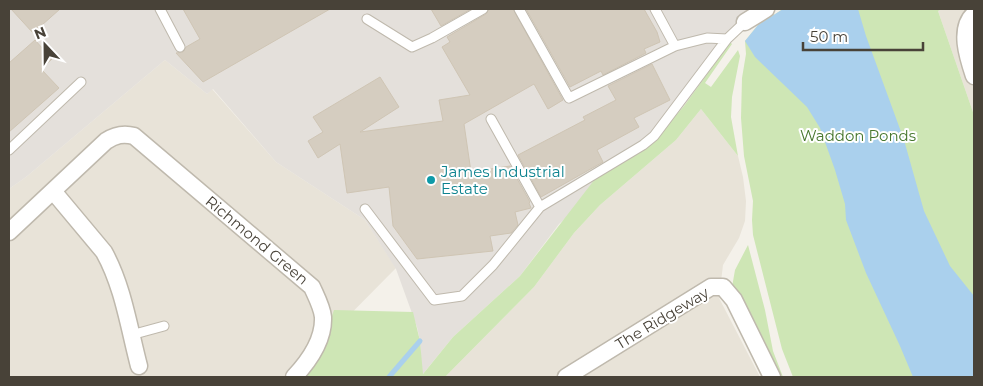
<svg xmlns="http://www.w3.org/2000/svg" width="983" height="386" viewBox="0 0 983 386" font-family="Montserrat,sans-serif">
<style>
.residential{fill:#e8e3d8}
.industrial{fill:#e4e0db}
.green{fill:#cee6b5}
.water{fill:#aad0ed}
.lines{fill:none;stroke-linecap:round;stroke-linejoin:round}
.stream{stroke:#aad0ed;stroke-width:5}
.building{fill:#d5cdc0;stroke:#cfc5b4}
.service-casing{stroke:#bfb9ad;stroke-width:11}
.minor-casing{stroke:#bfb9ad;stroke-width:19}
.service{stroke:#fff;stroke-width:9}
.minor{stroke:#fff;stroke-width:16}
.culture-dot{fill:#0f9aa8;stroke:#fff;stroke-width:2}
.labels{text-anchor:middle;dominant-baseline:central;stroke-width:4;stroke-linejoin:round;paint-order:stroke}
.park-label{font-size:15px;fill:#47772e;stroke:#fff}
.culture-label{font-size:15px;fill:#0d838f;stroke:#fff;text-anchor:start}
.street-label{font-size:15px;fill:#484238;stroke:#fff}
</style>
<rect width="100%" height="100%" fill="#f4f1ea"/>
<path class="residential" d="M942,9H974V115L938,11Z
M165,60L207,94L212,89L276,162L365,220L396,268L313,352L294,377H9V189L26,177Z
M701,109L738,156L743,177L746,201L745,221L739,238L723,265L719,298L760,377H445L534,287L574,233L600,205L676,140Z"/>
<path class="industrial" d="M9,9H762L745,22L684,106L656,138L559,224L520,276L453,337L422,375L420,341L417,327L396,269L365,220L276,162L213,89L207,94L165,60L26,177L9,189Z"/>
<path class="green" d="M783,9H942L938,11L974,115V377H793L782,349L753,235L752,220L753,201L744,156L741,118L742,78L746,54L745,41L758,25Z
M730,42L732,44L705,83L711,87L738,50L740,56L732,97L731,117L738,156L701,109L676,140L600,205L574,233L534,287L445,377H296L320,350L334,310L413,312L420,341L423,374L453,337L520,276L595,179L644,148L656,138L684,106Z
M748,245L765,310L773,351L783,377H782L742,296L732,287L735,270Z"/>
<path class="water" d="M783,9H858L866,36L904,140L924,211L950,266L974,296V377H913L900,346L866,273L846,220L845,204L835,170L820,128L807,107L755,57L745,41L758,25Z"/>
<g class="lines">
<path class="stream" d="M389,377L420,341"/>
</g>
<path class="building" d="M11,9H60L33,33Z
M183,9H330L203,82L176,53L183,52L186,47L200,39Z
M431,9H471L441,26Z
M489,9H513L563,100L548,109L534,84L464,124L471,172L510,166L530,202L529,203L531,208L515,212L518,225L511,233L490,236L493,251L417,259L393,226L389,187L347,193L340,144L318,158L308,141L323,132L313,117L380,77L399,107L360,132L443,121L439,100L470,95L442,47L450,42L447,37L486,14Z
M526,9H644L657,32L660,42L644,49L646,53L603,75L601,71L570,87Z
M35,40L52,59L41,69L59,88L9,132V63Z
M652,64L670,100L634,118L639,127L597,150L603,162L541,197L518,155L585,120L583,117L616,100L608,86Z"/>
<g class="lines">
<defs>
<path id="service" d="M160,9L180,47
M519,9L569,98L675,46L707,38L727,39L745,22
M655,9L675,46
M367,19L412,47L432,38L483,9
M491,119L540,207L643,145L654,136L727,39
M9,150L81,82
M365,209L434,300L462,296L493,265L540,207
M131,335L164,326"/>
<path id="minor" d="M974,14C958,29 968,58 974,76
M745,22L766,9
M53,191L104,252C123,286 129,328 139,366
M9,232L106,141C115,135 123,133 134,136L312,287C316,296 322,307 323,317C324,339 309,361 294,377
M566,377L711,287H723L734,300L772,377"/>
</defs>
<use href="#service" class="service-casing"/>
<use href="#minor" class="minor-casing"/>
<use href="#service" class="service"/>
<use href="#minor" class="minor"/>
</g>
<circle class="culture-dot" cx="431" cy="180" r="5"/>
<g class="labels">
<g class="park-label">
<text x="858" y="135">Waddon Ponds</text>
</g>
<g class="culture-label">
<text x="441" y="171">James Industrial<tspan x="441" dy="17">Estate</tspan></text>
</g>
<g class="street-label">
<text transform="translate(257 240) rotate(40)">Richmond Green</text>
<text transform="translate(662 318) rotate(-31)">The Ridgeway</text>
</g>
</g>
<rect width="983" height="386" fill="none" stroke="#484238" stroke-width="20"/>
<g transform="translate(45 45) rotate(338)" stroke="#ffffff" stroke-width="4" paint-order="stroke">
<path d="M0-4L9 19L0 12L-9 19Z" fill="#484238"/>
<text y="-8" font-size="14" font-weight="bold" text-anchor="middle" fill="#484238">N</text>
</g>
<path d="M803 42v8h120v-8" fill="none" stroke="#484238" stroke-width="2.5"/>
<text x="810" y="42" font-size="15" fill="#484238" stroke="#ffffff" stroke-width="4" paint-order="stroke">50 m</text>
</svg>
